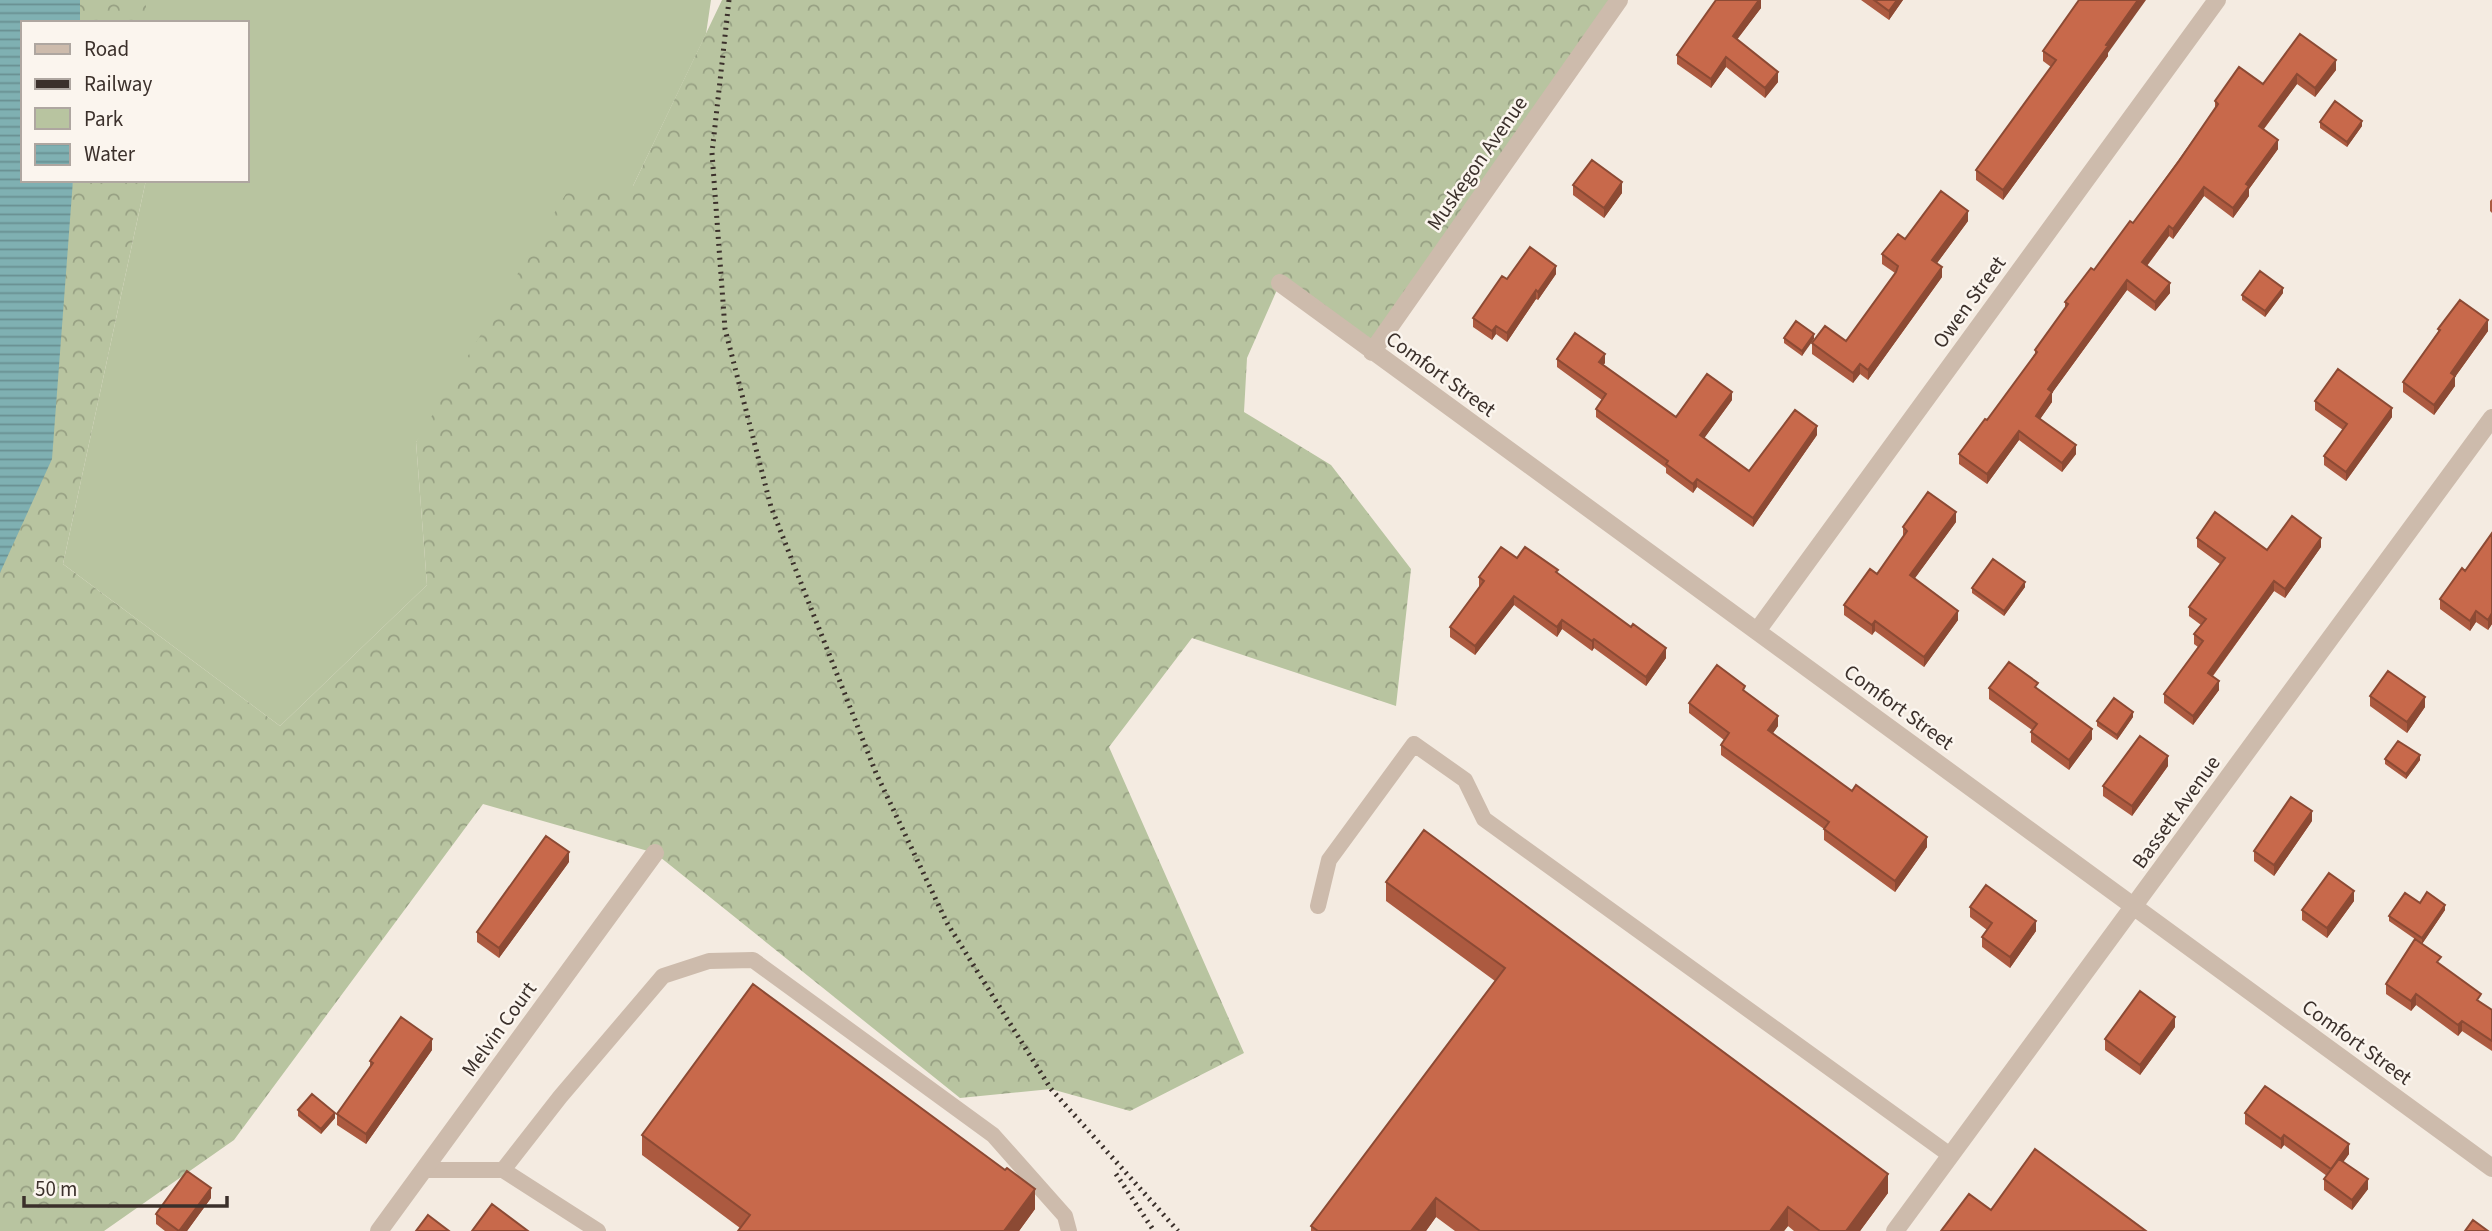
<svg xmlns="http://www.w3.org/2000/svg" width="2492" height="1231" viewBox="0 0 2492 1231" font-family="'Source Sans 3',sans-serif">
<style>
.green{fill:#b8c4a0}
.forest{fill:url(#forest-crowns)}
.water{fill:url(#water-rules)}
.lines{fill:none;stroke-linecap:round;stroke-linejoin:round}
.lane{stroke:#cdbbac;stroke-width:16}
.street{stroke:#cdbbac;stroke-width:18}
.rail{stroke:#3b302b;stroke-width:5;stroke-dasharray:2 5;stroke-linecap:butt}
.wall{fill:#ac5a40}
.shaded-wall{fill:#8c4a34}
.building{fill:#c8694b;stroke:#8c4a34;stroke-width:2}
.labels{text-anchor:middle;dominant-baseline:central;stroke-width:5;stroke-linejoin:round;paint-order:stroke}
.street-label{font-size:21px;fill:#3b302b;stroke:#fbf5ee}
</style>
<defs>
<pattern id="forest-crowns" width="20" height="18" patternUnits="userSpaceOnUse" patternTransform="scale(1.75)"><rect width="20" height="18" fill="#b8c4a0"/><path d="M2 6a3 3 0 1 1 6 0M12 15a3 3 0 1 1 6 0" fill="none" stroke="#97a083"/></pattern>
<pattern id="water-rules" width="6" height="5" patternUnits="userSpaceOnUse" patternTransform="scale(1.75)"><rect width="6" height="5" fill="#7fb0b2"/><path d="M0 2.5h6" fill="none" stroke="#699091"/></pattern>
</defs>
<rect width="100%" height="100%" fill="#f4ebe1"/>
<path class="green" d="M146,0H711L706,34L633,186L416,442L427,585L280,726L63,564L146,180H247V23H146Z"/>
<path class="forest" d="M80,0H146V23H80Z
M722,0H1619L1372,352L1280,283L1247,358L1244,412L1331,465L1411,569L1396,706L1192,638L1109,747L1244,1053L1130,1111L1051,1089L960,1098L655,853L483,804L234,1140L104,1231H0V572L73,180H146L63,564L280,726L427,585L416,442L570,187L633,186Z"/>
<path class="water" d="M0,0H80V23H23V180H73L52,459L0,573Z"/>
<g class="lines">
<path class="lane" d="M1318,906L1329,860L1414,744L1465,780L1484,819L1950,1155
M424,1170H503L560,1097L663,976L709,961L753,960L993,1135L1065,1216L1069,1231
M503,1170L598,1231"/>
<path class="street" d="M1280,283L2492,1168
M1372,352L1619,0
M1757,631L2217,0
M379,1231L655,853
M1895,1231L2492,418"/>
<path class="rail" d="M729,0L712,153L725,329L771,507L876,773L947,923L1051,1089L1178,1231
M1116,1174L1154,1231"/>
</g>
<path class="wall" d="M1761,0V8L1737,39L1778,82L1765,98L1726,67L1711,88L1677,64V55Z
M1861,0H1903L1889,20Z
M2300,34L2336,70L2315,97L2297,84L2264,129L2278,149L2249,189V196L2233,218L2204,196L2173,239L2169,236L2147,266L2170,293L2155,311L2127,290L2052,393V402L2040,419L2076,454L2062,472L2019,440L1987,484L1959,464V454L1987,420L2035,355V350L2065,308V302L2094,270L2133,223L2215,109V101L2263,84Z
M2043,51L2108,53V56L2003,200L1976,180V170L2051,67L2043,61Z
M2320,122L2362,126L2347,147L2320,128Z
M1573,185L1622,193L1604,218L1573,195Z
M2492,199V213L2490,211V201Z
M1968,221L1937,263L1942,277L1868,380L1860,374L1853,383L1812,354V343L1846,341L1895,273L1882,264V254L1905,239Z
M1556,274L1538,300L1536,299L1507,342L1496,334L1492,340L1473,327V318L1507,279Z
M2283,293L2265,317L2242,300V295Z
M2438,329L2488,331L2455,377V386L2434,415L2403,392V382L2438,332Z
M1814,334L1802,356L1784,343V338Z
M1557,359L1605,363L1603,365L1676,417L1732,400L1704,438L1749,471L1817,435L1753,527L1697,487L1693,493L1666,473V468L1596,417V409L1602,400L1557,367Z
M2315,401L2392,417L2346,481L2324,465V456L2343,430L2315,410Z
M1956,522L1914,579L1958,620L1924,667L1875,631L1872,635L1844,615V605L1877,574L1903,537V527Z
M2492,533V624L2488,630L2476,622L2470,631L2440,609V599L2465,571Z
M2197,538L2267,550L2321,547L2285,598L2274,591L2213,676L2219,690L2193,725L2164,703V694L2198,647L2194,644V634L2201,625L2189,616V607L2220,564L2197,547Z
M1517,558L1558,574L1666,658L1646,686L1594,648L1592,651L1562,629L1557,637L1514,605L1475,655L1450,637V627L1479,587V577Z
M2025,587L2004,616L1972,593V588Z
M1989,688L2038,689L2092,739L2069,770L2031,742V732L2032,730L1989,699Z
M1745,692L1778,726L1773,733L1927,847L1895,892L1824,840V829L1721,755V745L1724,740L1689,713V703Z
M2370,696L2425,707L2407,733L2370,706Z
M2133,717L2117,740L2097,726V721Z
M2385,759L2420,760L2406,779L2385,764Z
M2168,766L2132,816L2103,796V786Z
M2312,821L2274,876L2254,861V851Z
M569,862L499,958L477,942V932Z
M1386,882L1888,1193L1860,1231H1794L1788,1226L1784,1231H1455L1436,1217L1426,1231H1311V1226L1495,981L1386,901Z
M2354,901L2327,938L2302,920V910Z
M2420,903L2445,910L2422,944L2389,921V916Z
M1970,907L2036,931L2010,968L1982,947V937L1987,930L1970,917Z
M2441,965L2481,1003L2492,1010V1051L2462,1031L2458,1036L2416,1005L2411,1011L2386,994V984Z
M2175,1027L2140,1075L2105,1050V1039Z
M432,1050L366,1144L337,1125V1114L370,1068V1061Z
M298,1110L335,1118L321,1134L298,1116Z
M2245,1113L2349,1154L2343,1162L2368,1189L2352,1210L2324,1190V1179L2327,1176L2284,1145L2281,1149L2245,1124Z
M642,1135L1035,1209L1019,1231H738L740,1228L642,1155Z
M211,1198L187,1231H165L156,1224V1214Z"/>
<path class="shaded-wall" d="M1759,0H1761V8L1733,45V36Z
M1897,0H1903L1889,20V11Z
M2138,0H2146L2108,53V56L2003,200V190Z
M1726,57V67L1711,88V79Z
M2336,60V70L2315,97V88Z
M1778,72V82L1765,98V88Z
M2297,74V84L2259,135V126Z
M2362,121V126L2347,147V142Z
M2278,140V149L2249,189V196L2233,218V208L2246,184Z
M1622,182V193L1604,218V208Z
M2204,187V196L2173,239V229Z
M1968,211V221L1932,270V260Z
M2169,226V236L2142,272V262Z
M1556,266V274L1538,300V292Z
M1942,267V277L1868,380V370Z
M2127,280V290L2052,393V402L2036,425V416L2048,389Z
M2170,283V293L2155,311V302Z
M2283,288V293L2265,317V311Z
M1536,290V299L1507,342V333Z
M2488,320V331L2455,377V386L2434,415V405L2451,373Z
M1496,326V334L1492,340V331Z
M1814,334V339L1802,356V351Z
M1605,354V363L1599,370V362Z
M1860,364V374L1853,383V373Z
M1732,392V400L1700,444V435Z
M2392,408V417L2346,481V472Z
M1817,426V435L1753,527V518Z
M2019,431V440L1987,484V474Z
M2076,445V454L2062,472V463Z
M1697,479V487L1693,493V484Z
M1956,512V522L1910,585V575Z
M2321,538V547L2285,598V589Z
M2274,581V591L2208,682V673Z
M2025,582V587L2004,616V611Z
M1514,596V605L1475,655V646Z
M1958,611V620L1924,667V657Z
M2476,611V622L2470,631V621Z
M2492,613V624L2488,630V620Z
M1562,620V629L1557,637V627Z
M1875,621V631L1872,635V625Z
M1594,639V648L1592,651V641Z
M1666,648V658L1646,686V677Z
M2219,681V690L2193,725V716Z
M2425,697V707L2407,733V722Z
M2133,712V717L2117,740V735Z
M1778,716V726L1768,740V730Z
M2092,729V739L2069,770V760Z
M2420,755V760L2406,779V774Z
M2168,756V766L2132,816V806Z
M2312,811V821L2274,876V865Z
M1927,837V847L1895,892V881Z
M569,852V862L499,958V948Z
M2354,891V901L2327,938V928Z
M2445,905V910L2422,944V938Z
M2036,921V931L2010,968V957Z
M2416,994V1005L2411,1011V1001Z
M2175,1017V1027L2140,1075V1065Z
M2462,1021V1031L2458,1036V1025Z
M432,1039V1050L366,1144V1134Z
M335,1113V1118L321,1134V1129Z
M2284,1135V1145L2281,1149V1139Z
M2349,1144V1154L2331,1179V1169Z
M1888,1174V1193L1860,1231H1846Z
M2368,1179V1189L2352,1210V1200Z
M211,1188V1198L187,1231H180Z
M1035,1189V1209L1019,1231H1004Z
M1436,1198V1217L1426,1231H1411Z
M1788,1207V1226L1784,1231H1770Z"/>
<path class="building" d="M1716,0H1759L1733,36L1778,72L1765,88L1726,57L1711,79L1677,55Z
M1874,0H1897L1889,11Z
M2079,0H2138L2106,45L2108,46L2003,190L1976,170L2056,60L2043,51Z
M2300,34L2336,60L2315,88L2297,74L2259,126L2278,140L2246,184L2249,186L2233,208L2204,187L2173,229L2169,226L2142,262L2170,283L2155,302L2127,280L2048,389L2052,392L2036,416L2076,445L2062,463L2019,431L1987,474L1959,454L1985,419L1987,420L2037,352L2035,350L2068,304L2065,302L2091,268L2094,270L2130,221L2133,223L2179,161L2218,104L2215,101L2239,67L2263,84Z
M2335,101L2362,121L2347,142L2320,122Z
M1592,160L1622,182L1604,208L1573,185Z
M1941,191L1968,211L1932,260L1942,267L1868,370L1860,364L1853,373L1812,343L1825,326L1846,341L1896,272L1898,266L1882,254L1898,234L1905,239Z
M1530,247L1556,266L1538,292L1536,290L1507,333L1496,326L1492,331L1473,318L1502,276L1507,279Z
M2260,271L2283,288L2265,311L2242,295Z
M2460,300L2488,320L2451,373L2455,376L2434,405L2403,382L2440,330L2438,329Z
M1796,321L1814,334L1802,351L1784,338Z
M1575,333L1605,354L1599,362L1676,417L1707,374L1732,392L1700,435L1749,471L1795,410L1817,426L1753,518L1697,479L1693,484L1666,464L1668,461L1596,409L1606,394L1557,359Z
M2338,369L2392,408L2346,472L2324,456L2347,424L2315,401Z
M1928,492L1956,512L1910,575L1958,611L1924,657L1875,621L1872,625L1844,605L1870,569L1877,574L1907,531L1903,527Z
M2215,512L2267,550L2292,516L2321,538L2285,589L2274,581L2208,673L2219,681L2193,716L2164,694L2203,641L2194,634L2206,619L2189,607L2225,558L2197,538Z
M2492,533V613L2488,620L2476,611L2470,621L2440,599L2462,568L2465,571Z
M1501,547L1517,558L1525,547L1558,570L1556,572L1631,627L1633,624L1666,648L1646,677L1594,639L1592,641L1562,620L1557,627L1514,596L1475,646L1450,627L1484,581L1479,577Z
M1993,559L2025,582L2004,611L1972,588Z
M2009,662L2038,683L2035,687L2092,729L2069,760L2031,732L2037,724L1989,688Z
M1717,665L1745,686L1743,690L1778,716L1768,730L1852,791L1856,785L1927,837L1895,881L1824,829L1829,822L1721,745L1729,733L1689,703Z
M2388,671L2425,697L2407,722L2370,696Z
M2114,698L2133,712L2117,735L2097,721Z
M2140,736L2168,756L2132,806L2103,786Z
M2398,741L2420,755L2406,774L2385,759Z
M2291,797L2312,811L2274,865L2254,851Z
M1424,830L1888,1174L1846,1231H1820L1788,1207L1770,1231H1480L1436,1198L1411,1231H1318L1311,1226L1505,968L1386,882Z
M546,836L569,852L499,948L477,932Z
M2329,873L2354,891L2327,928L2302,910Z
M1986,885L2036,921L2010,957L1982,937L1992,923L1970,907Z
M2427,892L2445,905L2422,938L2389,916L2405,893L2420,903Z
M2415,939L2441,957L2437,962L2481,994L2477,1000L2492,1010V1041L2462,1021L2458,1025L2416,994L2411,1001L2386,984Z
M753,984L1005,1170L1007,1168L1035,1189L1004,1231H738L750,1215L642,1135Z
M2140,991L2175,1017L2140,1065L2105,1039Z
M401,1017L432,1039L366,1134L337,1114L373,1063L370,1061Z
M2265,1086L2349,1144L2331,1169L2284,1135L2281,1139L2245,1113Z
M312,1094L335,1113L321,1129L298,1110Z
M2035,1149L2146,1231H1941L1969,1194L1991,1210Z
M2339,1159L2368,1179L2352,1200L2324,1179Z
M187,1171L211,1188L179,1231L156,1214Z
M492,1204L528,1231H472Z
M428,1215L449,1231H416Z
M2473,1220L2488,1231H2465Z"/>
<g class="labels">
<g class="street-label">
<text transform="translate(1477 163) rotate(-55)">Muskegon Avenue</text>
<text transform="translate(1969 302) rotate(-54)">Owen Street</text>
<text transform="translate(1441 374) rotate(36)">Comfort Street</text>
<text transform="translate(1899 707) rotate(36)">Comfort Street</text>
<text transform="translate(2176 812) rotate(-54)">Bassett Avenue</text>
<text transform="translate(499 1029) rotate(-54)">Melvin Court</text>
<text transform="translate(2357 1042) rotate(36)">Comfort Street</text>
</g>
</g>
<rect x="21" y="21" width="228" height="161" fill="#fbf5ee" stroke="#aea6a0" stroke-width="2"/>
<rect x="35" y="44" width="35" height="10" fill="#cdbbac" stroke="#aea6a0" stroke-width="2"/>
<text x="84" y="56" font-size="21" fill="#3b302b">Road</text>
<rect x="35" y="79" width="35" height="10" fill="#3b302b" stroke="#aea6a0" stroke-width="2"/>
<text x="84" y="91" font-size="21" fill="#3b302b">Railway</text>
<rect x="35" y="108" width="35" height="21" fill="#b8c4a0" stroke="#aea6a0" stroke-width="2"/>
<text x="84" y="126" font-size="21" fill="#3b302b">Park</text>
<rect x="35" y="144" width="35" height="21" fill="url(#water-rules)" stroke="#aea6a0" stroke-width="2"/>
<text x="84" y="161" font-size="21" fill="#3b302b">Water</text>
<path d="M24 1196v10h203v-10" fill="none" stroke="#3b302b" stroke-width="3.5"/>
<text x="35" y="1196" font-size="21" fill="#3b302b" stroke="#fbf5ee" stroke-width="5" paint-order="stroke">50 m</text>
</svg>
